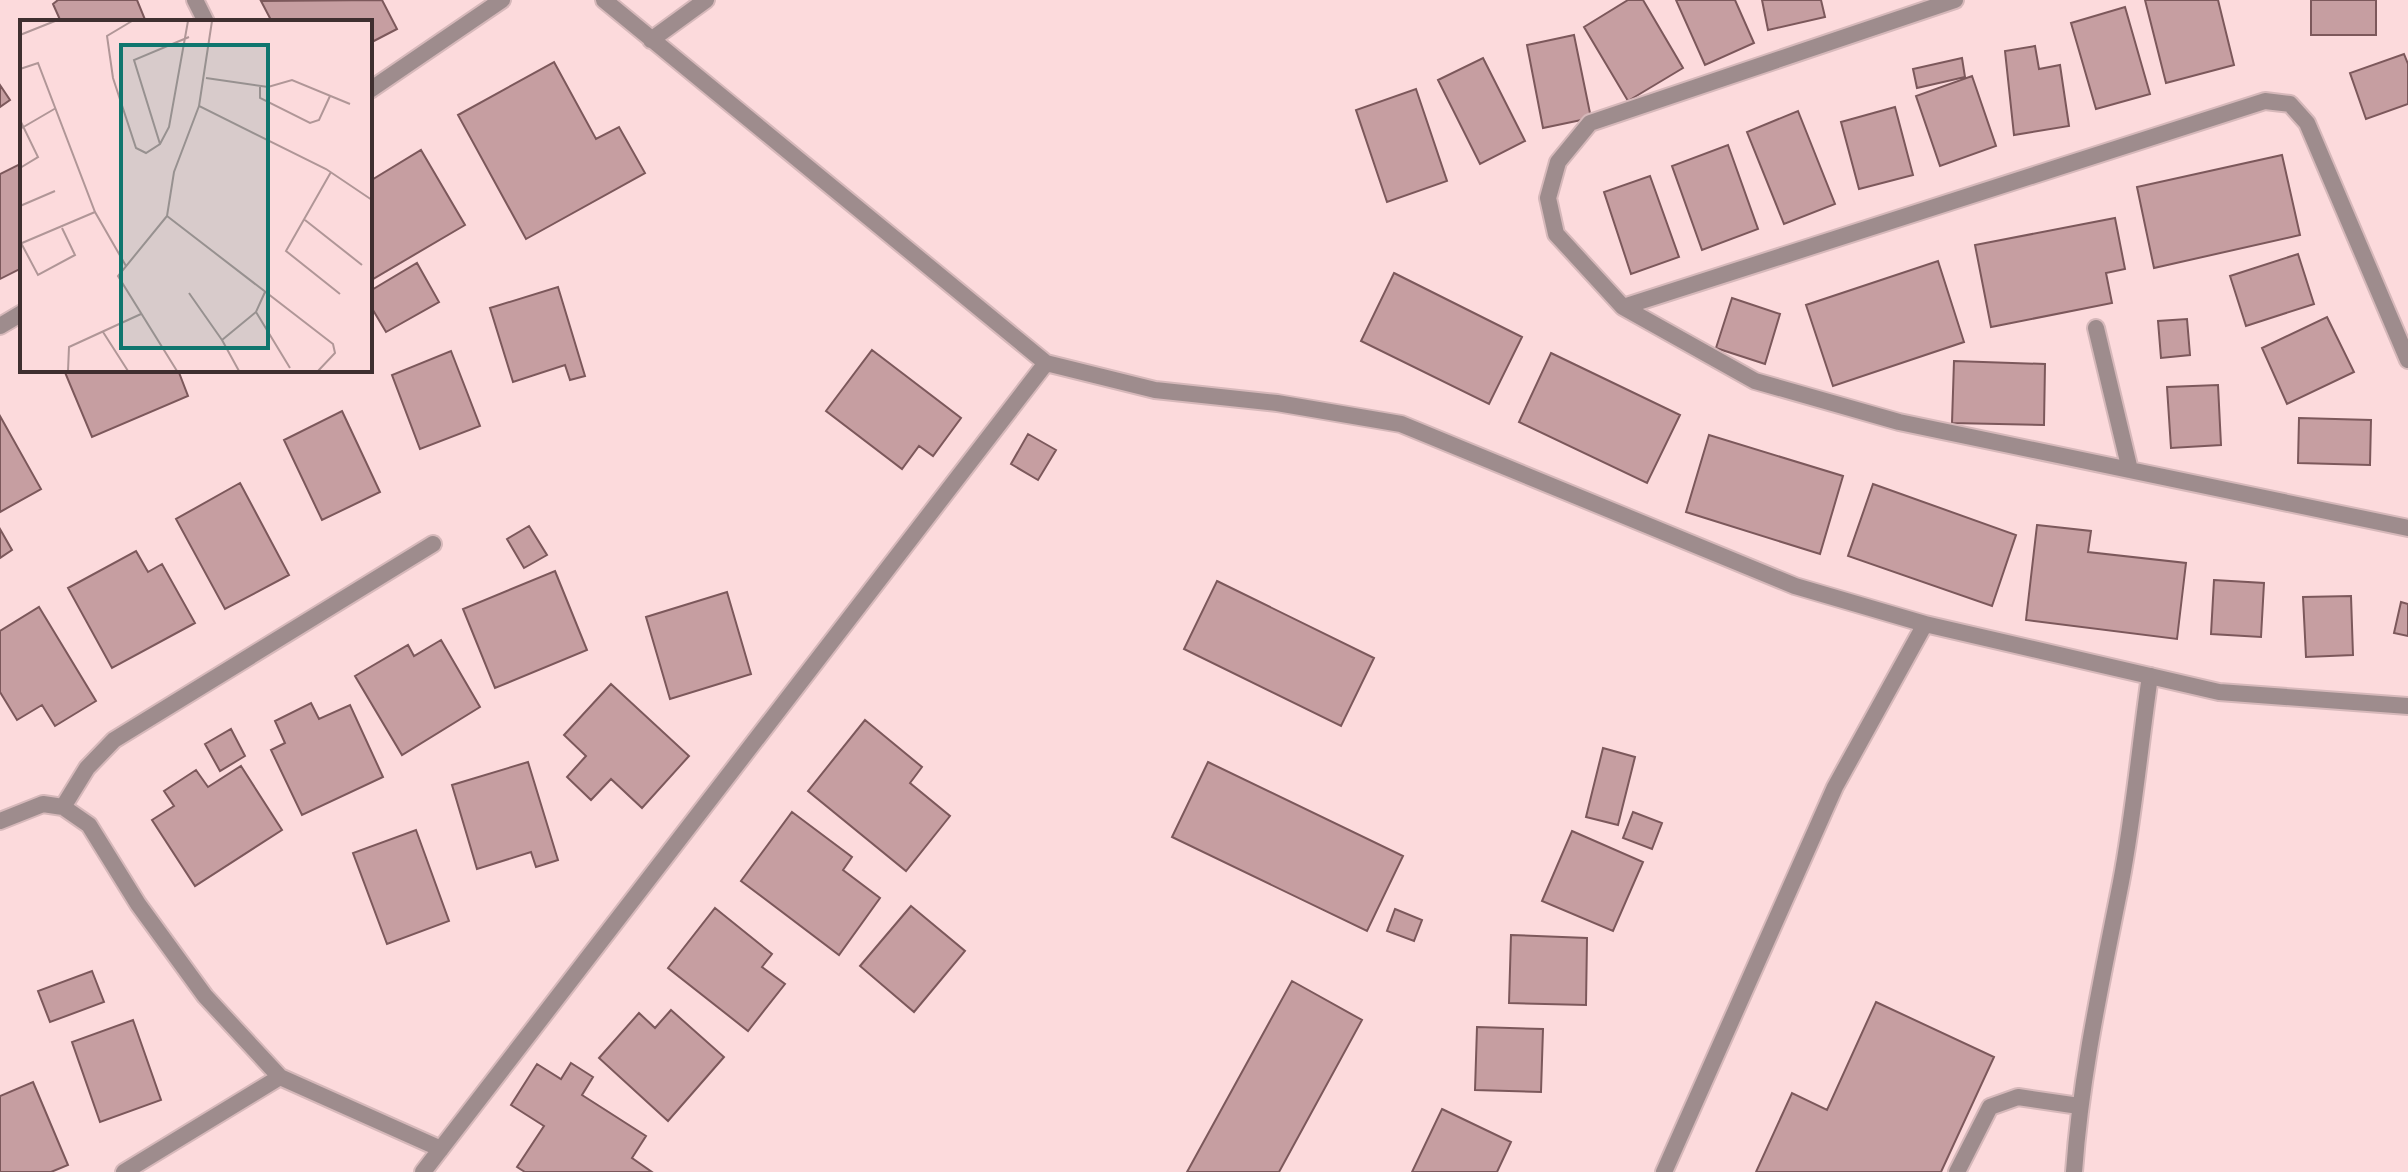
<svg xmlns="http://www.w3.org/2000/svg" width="2408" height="1172" viewBox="0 0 2408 1172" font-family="Raleway,sans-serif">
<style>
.building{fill:#c69ea1;stroke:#7c585b;stroke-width:2}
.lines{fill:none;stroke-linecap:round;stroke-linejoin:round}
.service-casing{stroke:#d6b8ba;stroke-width:20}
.minor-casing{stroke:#d6b8ba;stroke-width:20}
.service{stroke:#9e8c8d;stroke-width:16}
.minor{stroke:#9e8c8d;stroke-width:16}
.inset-road{fill:none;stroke:#b09697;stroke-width:2}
.view{fill:#0f766e;fill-opacity:0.15;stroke:#0f766e;stroke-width:4}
.inset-edge{fill:none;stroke:#3f2f30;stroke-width:4}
</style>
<rect width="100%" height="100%" fill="#fcdadc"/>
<path class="building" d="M58,0H137L146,22H61L53,4Z
M382,0L397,29L370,43V22H272L261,1Z
M1628,0H1643L1683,68L1628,101L1584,27Z
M1676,0H1735L1754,43L1705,65Z
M1762,0H1821L1825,17L1768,30Z
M2145,0H2218L2234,65L2166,83Z
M2311,0H2376V35H2311Z
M2125,7L2150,94L2096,109L2071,23Z
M1574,35L1591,118L1543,128L1527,45Z
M2035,46L2039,69L2060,65L2069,126L2014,135L2005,51Z
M2404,54L2408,64V104L2366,119L2350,73Z
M1483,58L1525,141L1480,164L1438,80Z
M1962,58L1965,77L1917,88L1913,69Z
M554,62L596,139L619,127L645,173L526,239L458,115Z
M1972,76L1996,146L1940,166L1916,96Z
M0,85L10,100L0,107Z
M1416,89L1447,181L1387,202L1356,110Z
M1895,107L1913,175L1859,189L1841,122Z
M1798,111L1835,204L1784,224L1747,132Z
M1728,145L1758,229L1702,250L1672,166Z
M421,150L465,225L373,279L370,273V181Z
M2282,155L2300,235L2154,268L2137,187Z
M22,163V268L0,279V174Z
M1650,176L1679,257L1631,274L1604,192Z
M2115,218L2125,269L2106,273L2112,303L1991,327L1975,245Z
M2298,254L2314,304L2246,326L2230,276Z
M1938,261L1964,342L1833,386L1806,305Z
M417,263L439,302L386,332L370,305V291Z
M1394,273L1522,337L1489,404L1361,341Z
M558,287L585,376L570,380L565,365L513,382L490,308Z
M1732,298L1780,314L1765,364L1716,348Z
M2327,317L2354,372L2287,404L2262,348Z
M2187,319L2190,355L2161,358L2158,321Z
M872,350L961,418L933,456L919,446L902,469L826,411Z
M451,351L480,426L420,449L392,375Z
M1551,353L1680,415L1647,483L1519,422Z
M1954,361L2045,364L2044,425L1952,423Z
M64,370H178L188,396L92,437Z
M2218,385L2221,445L2171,448L2167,387Z
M342,411L380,492L322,520L284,440Z
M0,416L41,489L0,512Z
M2299,418L2371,420L2370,465L2298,463Z
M1028,434L1056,450L1038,480L1011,464Z
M1709,435L1843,476L1820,554L1686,512Z
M240,483L289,575L225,609L176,519Z
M1873,484L2016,535L1992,606L1848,556Z
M2037,525L2091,531L2088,552L2186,563L2177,639L2026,620Z
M529,526L547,555L524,568L507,539Z
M0,529L12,550L0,558Z
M136,551L148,572L162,564L195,623L112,668L68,588Z
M555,571L587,650L495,688L463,609Z
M2214,580L2264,583L2261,637L2211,634Z
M1217,581L1374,658L1341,726L1184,649Z
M727,592L751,674L670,699L646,617Z
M2351,596L2353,655L2306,657L2303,597Z
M2401,602L2408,604V636L2394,633Z
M39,607L96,701L55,726L42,705L17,720L0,692V631Z
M441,640L480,707L402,755L355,676L408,645L414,656Z
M611,684L689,756L642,808L611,779L591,800L567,777L586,756L564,735Z
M311,703L319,719L350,705L383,777L302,815L271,750L285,743L275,721Z
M865,720L922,767L910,783L950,816L906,871L808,791Z
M231,729L245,756L220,771L205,744Z
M1603,748L1635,757L1618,825L1586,817Z
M528,762L558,860L536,867L531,852L477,869L452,785Z
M1208,762L1403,856L1367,931L1172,837Z
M241,766L282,830L195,886L152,820L174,806L164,791L196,770L208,787Z
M792,812L852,857L843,870L880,898L839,955L741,881Z
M1633,812L1662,823L1652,849L1623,838Z
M416,830L449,921L387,944L353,853Z
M1572,831L1643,862L1613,931L1542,901Z
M911,906L965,951L914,1012L860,966Z
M715,908L772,954L762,967L785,984L748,1031L668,968Z
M1395,909L1422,920L1414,941L1387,931Z
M1511,935L1587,938L1586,1005L1509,1003Z
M92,971L104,1002L50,1022L38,991Z
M1292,981L1362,1020L1279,1172H1187Z
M1876,1002L1994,1057L1941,1172H1756L1792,1093L1827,1110Z
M671,1010L724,1057L668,1121L599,1058L639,1013L655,1028Z
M133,1020L161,1100L100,1122L72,1042Z
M1477,1027L1543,1029L1541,1092L1475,1090Z
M571,1063L593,1077L582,1095L646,1136L632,1158L652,1172H525L517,1167L544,1126L511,1105L537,1064L561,1079Z
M33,1082L68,1165L51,1172H0V1096Z
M1442,1109L1511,1142L1497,1172H1412Z"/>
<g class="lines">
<defs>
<path id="service" d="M1957,1172L1990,1107L2018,1097L2079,1106
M2074,1172C2081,1073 2102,979 2121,882C2134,814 2140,744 2150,676"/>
<path id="minor" d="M195,0L206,22
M604,0L1046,363L1155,390L1277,403L1401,424L1795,586L1925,624
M1955,0L1590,123L1558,162L1548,198L1556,234L1623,307L1755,381L1899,422L2408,528
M651,40L706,0
M370,90L502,0
M1623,307L2265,101L2290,104L2307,123L2408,360
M0,326L22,313
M2096,328L2130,470
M63,807L87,768L114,740L433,544
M0,821L43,804L63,807L89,825L138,904L205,996L280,1077L441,1149
M124,1172L280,1077
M423,1172L1046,363
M1664,1172L1835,787L1925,624L2219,692L2408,706"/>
</defs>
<use href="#service" class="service-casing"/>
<use href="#minor" class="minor-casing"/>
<use href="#service" class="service"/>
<use href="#minor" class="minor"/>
</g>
<g transform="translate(20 20)">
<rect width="352" height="352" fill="#fcdadc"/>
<path class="inset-road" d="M112,1L87,16L93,58L116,128L126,133L140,124L149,107L168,1M192,1L179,86L306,149L352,180M0,15L35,1M0,49L18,43L75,192L106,246M186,58L248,67L272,60L330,84M240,67V78L290,103L299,100L310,76M0,100L18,137L0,148M0,109L36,88M140,124L114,40L169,17M311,152L266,231L320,274M0,186L35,171M147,196L313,324L315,333L298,351M285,200L342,245M0,221L18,255L55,235L42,208M2,223L75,192M169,273L202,320M236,292L270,348M83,312L108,351M48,351L49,327L121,294M157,351L98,256L147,196L154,152L179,86M219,351L202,320L236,292L245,272"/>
<path class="view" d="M101,25H248V328H101Z"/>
<rect width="352" height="352" class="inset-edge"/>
</g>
</svg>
